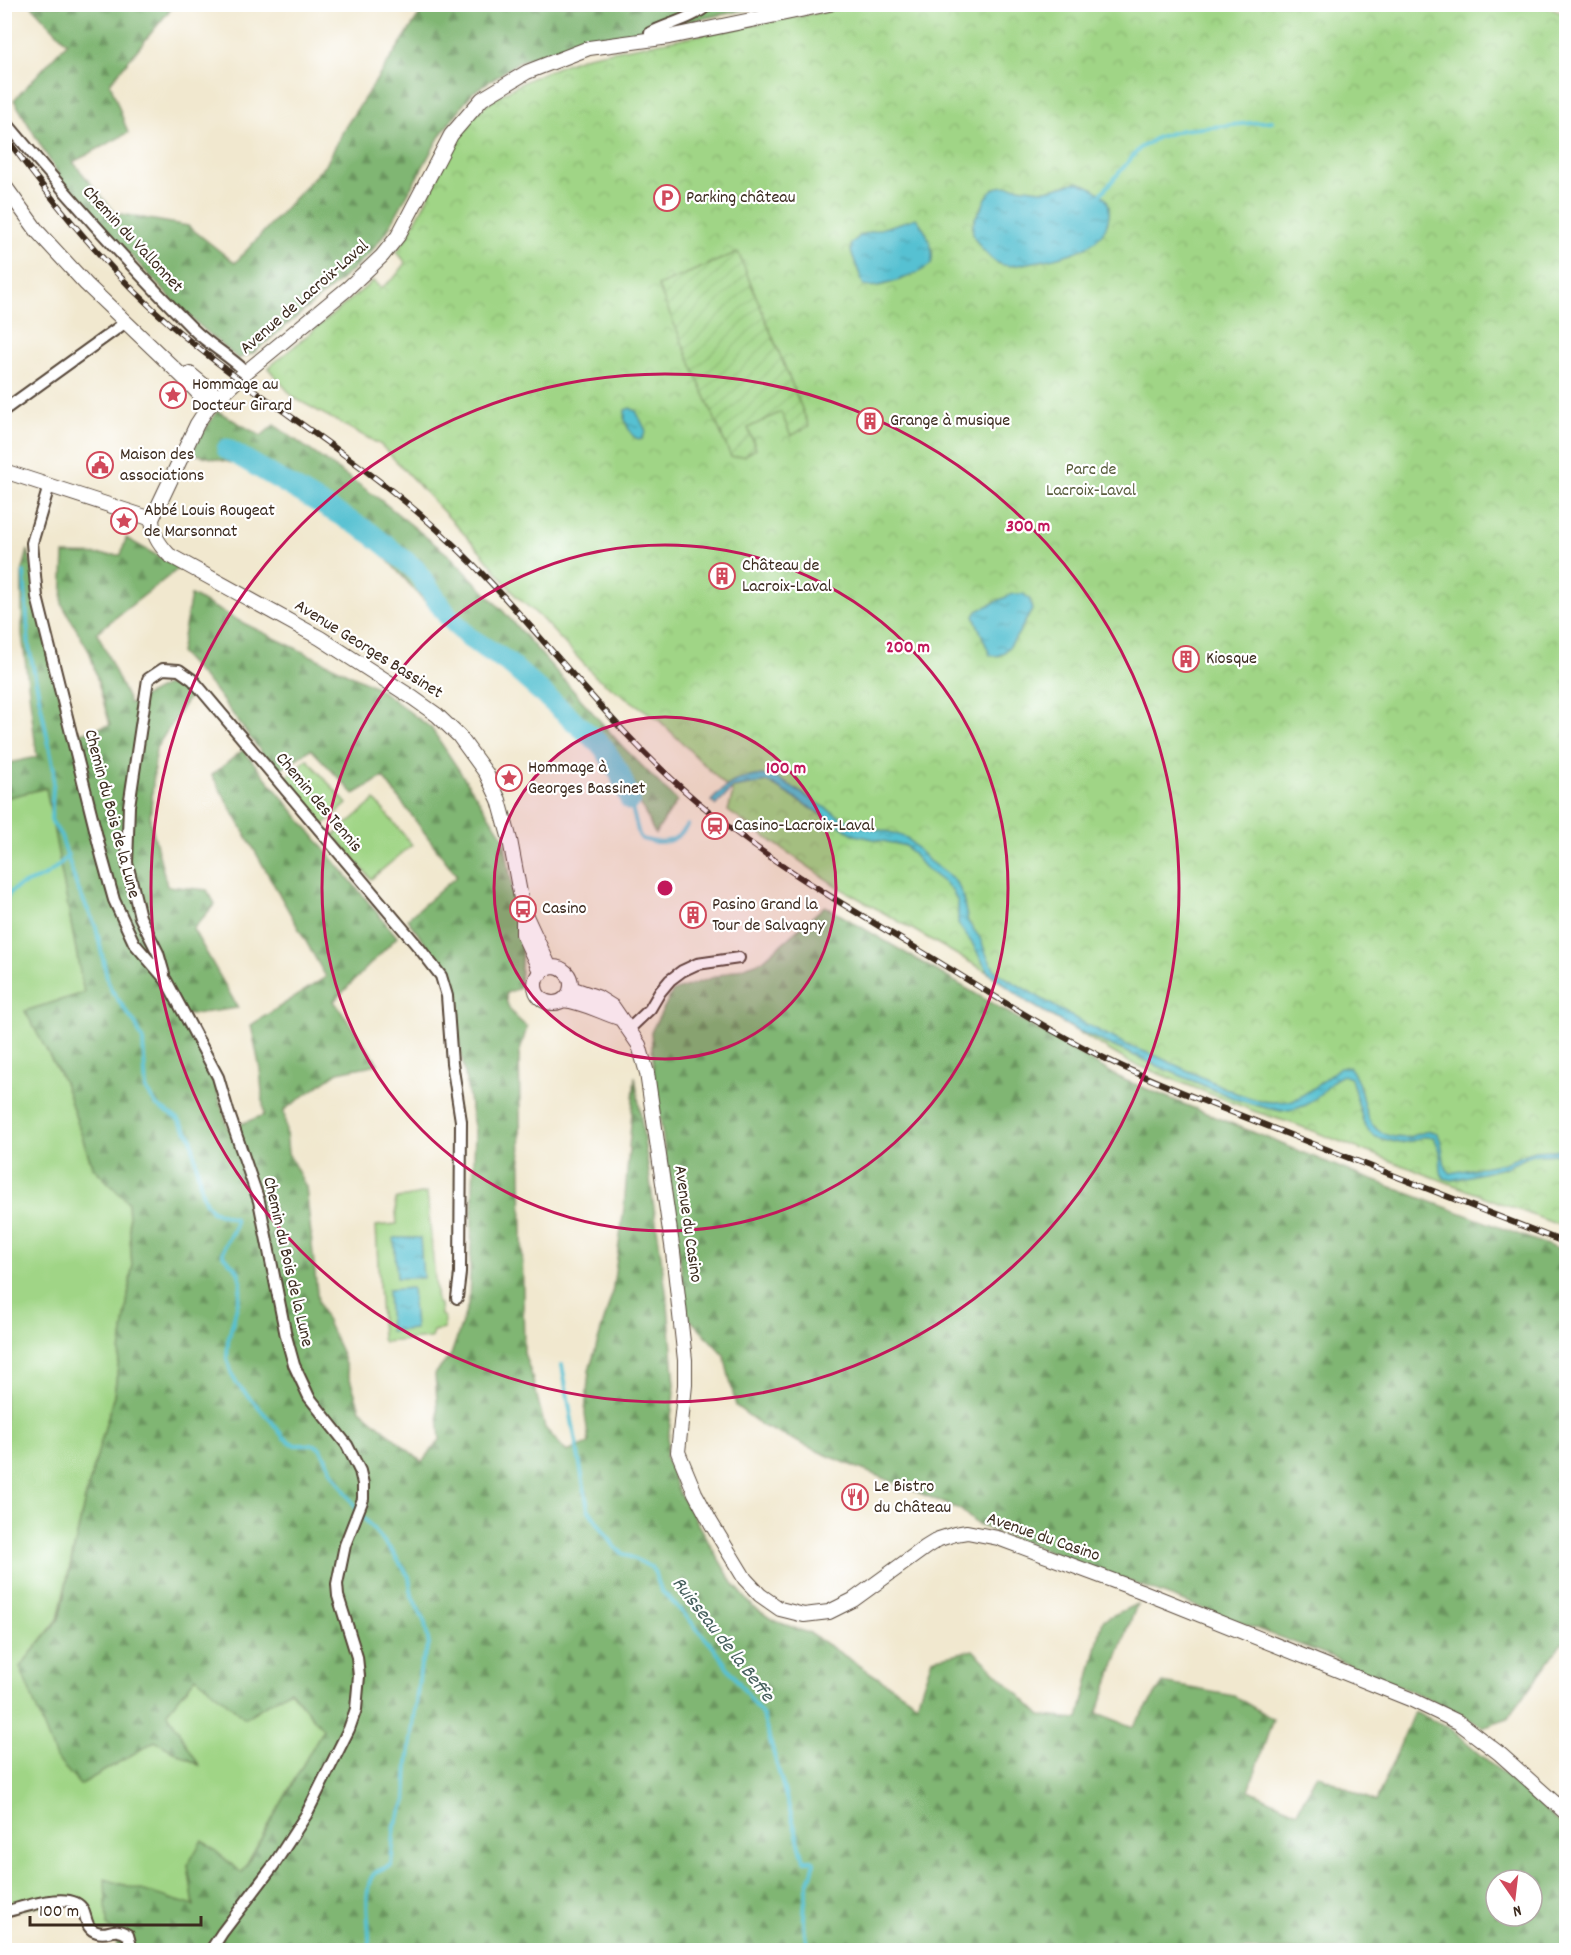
<svg xmlns="http://www.w3.org/2000/svg" width="1571" height="1955" viewBox="0 0 1571 1955" font-family="Dekko,sans-serif">
<style>
.grass{fill:#a0d586;stroke:#6e8052;stroke-width:1.5}
.forest{fill:url(#forest-firs);stroke:#5e7048;stroke-width:1.5;fill-rule:evenodd}
.park{fill:url(#park-crowns);stroke:#6e8052;stroke-width:1.5}
.garden{fill:url(#garden-furrows);stroke:#6e8052;stroke-width:1.5}
.water{fill:url(#water-ripples);stroke:#497678;stroke-width:1.5}
.lines{fill:none;stroke-linecap:round;stroke-linejoin:round}
.stream{stroke:#57c1d2;stroke-width:4}
.river{stroke:#57c1d2;stroke-width:21}
.minor-casing{stroke:#564639;stroke-width:14}
.tertiary-casing{stroke:#564639;stroke-width:16}
.minor{stroke:#fff;stroke-width:10}
.tertiary{stroke:#fff;stroke-width:14}
.rail-casing{stroke:#3b2a1e;stroke-width:6}
.rail{stroke:#fff;stroke-width:4;stroke-dasharray:11;stroke-linecap:butt}
.ring{fill:none;stroke:#c2185b;stroke-width:3}
.labels{text-anchor:middle;dominant-baseline:central;stroke-width:4.5;stroke-linejoin:round;paint-order:stroke}
.poi-label{font-size:18px;fill:#3b2a1e;stroke:#fff;text-anchor:start}
.street-label{font-size:18px;fill:#3b2a1e;stroke:#fff}
.park-label{font-size:18px;fill:#595d3d;stroke:#fff}
.water-label{font-size:20px;font-style:italic;fill:#455f5d;stroke:#fff}
.centre{fill:#c2185b;stroke:#fff;stroke-width:3}
.ring-label{font-size:18px;text-anchor:middle;font-weight:bold;fill:#c2185b;stroke:#fff;stroke-width:4.5;stroke-linejoin:round;paint-order:stroke}
</style>
<defs>
<pattern id="forest-firs" width="22" height="20" patternUnits="userSpaceOnUse" patternTransform="scale(1.5)"><rect width="22" height="20" fill="#80b673"/><path d="M5 1l3.5 6h-7zM16 11l3.5 6h-7z" fill="#6a945e"/></pattern>
<pattern id="park-crowns" width="20" height="18" patternUnits="userSpaceOnUse" patternTransform="scale(1.5)"><rect width="20" height="18" fill="#a0d586"/><path d="M2 6a3 3 0 1 1 6 0M12 15a3 3 0 1 1 6 0" fill="none" stroke="#8bb773"/></pattern>
<pattern id="garden-furrows" width="10" height="10" patternUnits="userSpaceOnUse" patternTransform="scale(1.5)"><rect width="10" height="10" fill="#a0d586"/><path d="M-1 1l2-2M0 10L10 0M9 11l2-2" fill="none" stroke="#8bb773"/></pattern>
<pattern id="water-ripples" width="26" height="14" patternUnits="userSpaceOnUse" patternTransform="scale(1.5)"><rect width="26" height="14" fill="#57c1d2"/><path d="M2 4q2-2 4 0t4 0M15 11q2-2 4 0t4 0" fill="none" stroke="#499daa"/></pattern>
</defs>
<rect width="100%" height="100%" fill="#fff"/>
<filter id="ink" filterUnits="userSpaceOnUse"><feTurbulence type="fractalNoise" baseFrequency=".0167" numOctaves="2"/><feDisplacementMap in="SourceGraphic" scale="12" xChannelSelector="R" yChannelSelector="G"/><feConvolveMatrix kernelMatrix="1 2 1 2 8 2 1 2 1" color-interpolation-filters="sRGB"/></filter>
<filter id="wash" filterUnits="userSpaceOnUse"><feTurbulence type="fractalNoise" baseFrequency=".008" numOctaves="4" result="noise"/><feDisplacementMap in="SourceGraphic" scale="24" xChannelSelector="R" yChannelSelector="G"/><feGaussianBlur stdDeviation="1.35" result="paint"/><feColorMatrix in="noise" values="0 0 0 0 0 0 0 0 0 0 0 0 0 0 0 0 0 1.4 0 .05"/><feComposite in="paint" operator="in"/></filter>
<g filter="url(#wash)">
<rect width="100%" height="100%" fill="#f1e8cf"/>
<path class="grass" d="M307,759L347,804L323,825L284,780Z
M46,788L84,993L25,1011L64,1082L92,1166L128,1202L132,1268L114,1395L85,1499L58,1619L20,1667L80,1785L155,1741L197,1764L167,1712L196,1677L289,1690L323,1729L242,1873L188,1865L194,1906L114,1931L98,1932L74,1901L5,1912L4,798Z
M375,800L412,845L371,879L334,835Z
M427,1193L437,1303L440,1304L441,1315L444,1317V1329L433,1331L431,1338L384,1342L382,1339L376,1226L397,1224L395,1199Z"/>
<path class="forest" d="M31,5H174L110,83L128,133L73,162L115,213L188,226L235,263L327,163L344,129L426,5H772L581,42L520,61L472,93L441,134L387,231L370,253L335,285L253,353L238,359L183,311L63,183L14,100L67,43Z
M217,411L261,436L274,425L378,498L451,557L503,611L623,747L677,801L655,834L616,752L502,653L440,618L362,532L253,468L191,453Z
M126,538L179,568L97,632L130,704L166,685L193,691L156,748L150,820L167,886L207,890L215,904L193,929L238,1008L180,1016L213,1077L228,1129L264,1115L260,1069L251,1025L326,977L212,775L243,750L397,937L334,1001L378,1064L338,1072L284,1110L288,1153L306,1187L318,1302L341,1352L360,1409L422,1462L440,1440L435,1374L451,1355L469,1302L475,1132L461,1053L450,977L407,919L457,876L383,777L354,794L311,749L276,772L214,689L180,653L191,595L241,622L376,687L431,728L504,838L522,946L520,988L506,993C505,1009 516,1018 527,1027L519,1054L524,1353L531,1373L545,1428L567,1452L589,1443L585,1413L589,1371L612,1294L624,1208L635,1076L668,1305L675,1385L666,1457L679,1493L733,1583L753,1607L773,1620L811,1634L917,1703L932,1659L973,1650L1041,1716L1079,1719L1103,1620L1137,1604L1097,1713L1133,1727L1163,1683L1234,1696L1273,1719L1249,1790L1297,1812L1317,1774L1376,1802L1414,1712L1450,1728L1566,1829V1950H118L114,1931L107,1926L105,1879L194,1906L188,1865L202,1840L242,1873L323,1729L290,1690L245,1718L196,1677L167,1712L199,1765L155,1741L80,1785L56,1758L20,1667L59,1619L85,1499L114,1395L132,1268L128,1202L92,1166L64,1082L25,1011L84,993L46,788L5,798L4,764L37,757L22,634V573L28,550L69,736L110,725L90,653L62,604L64,554L121,555ZM1496,1880H1532V1916H1496Z
M825,906L1122,1079L1351,1172L1566,1252V1644L1562,1643L1508,1718L1482,1727L1457,1711L1325,1654L978,1525L961,1510L824,1454L763,1426L736,1406L724,1355L688,1317L654,1074L651,1032L673,991L762,961Z"/>
<path class="park" d="M865,4H1538L1562,13L1566,23V1228L1297,1125L1256,1112L1129,1062L1029,1003L989,973L835,885L728,811L733,793L659,720L596,677L539,616L516,596L482,553L381,445L294,398L268,368L373,281L381,288L395,277L406,263L397,252C413,228 426,202 439,175C444,163 449,149 456,138C484,94 540,73 587,56Z"/>
<path class="garden" d="M738,252L809,426L791,436L781,412L748,428L756,449L744,456L731,457L658,286Z"/>
<path class="water" d="M1078,182C1089,185 1108,195 1109,207C1113,254 1051,258 1018,265C1012,266 1002,266 996,262C988,257 976,243 973,234C971,224 976,215 981,209C985,202 986,194 993,189C1004,182 1030,190 1043,190C1054,190 1066,184 1078,182Z
M916,218C925,228 936,250 931,264C920,274 878,290 864,286L851,251V244L861,235Z
M630,408L636,411L646,431L642,439C631,440 628,427 624,417H625V410Z
M1012,594H1024L1030,600L1032,610C1025,621 1012,649 1000,655C996,657 994,655 990,655L974,616L977,611Z
M762,775L777,778L837,815L858,825L893,833L907,838L929,861L951,877L958,885L962,894L968,922L980,938L987,956L996,972L1076,1019L1131,1047L1154,1055L1236,1093L1260,1101L1273,1102L1293,1101L1314,1088L1340,1067H1349C1362,1080 1361,1104 1369,1120C1376,1134 1395,1140 1410,1137C1419,1134 1428,1129 1437,1133C1446,1145 1440,1164 1450,1173L1504,1163L1534,1151L1566,1149V1154L1532,1155L1504,1168L1452,1180L1444,1178L1441,1173L1440,1151L1434,1137H1422L1412,1141L1400,1143L1376,1137L1369,1132L1363,1121L1351,1078L1343,1075L1334,1080L1320,1095L1306,1105L1295,1109L1281,1111L1262,1107L1238,1100L1160,1067L1074,1029L1029,1003L989,973L972,943L958,924V903L953,892L946,884L925,868L906,846L855,835L768,782L733,788L716,806L711,801C730,781 735,779 762,775Z
M394,1238H420L423,1278H397Z
M412,1288L415,1329L390,1331L388,1290Z"/>
<g class="lines">
<path class="stream" d="M1101,194L1140,148L1158,137L1182,130L1272,121
M24,572L29,647L54,770L51,820L61,836L77,887L96,927L108,982L112,991L136,1025L143,1041L146,1089L157,1106L178,1119L191,1137L202,1193L206,1203L212,1211L235,1219C237,1233 223,1239 223,1255L238,1271L241,1282L240,1294L228,1341L227,1358L232,1375L237,1384L272,1422L284,1438L295,1445H315L321,1449L334,1474L358,1511L391,1550L406,1572L409,1577L412,1596L425,1623L429,1645L421,1664L408,1764L406,1801L395,1825L391,1865C385,1869 378,1869 374,1874C361,1888 371,1931 369,1950
M630,800L639,835L642,839C662,845 676,843 688,825
M4,905C9,884 30,884 46,875C55,869 62,863 68,855
M562,1365L588,1509L615,1547L622,1553L651,1567L655,1573L661,1590L686,1616L713,1647L763,1716L804,1860H812L814,1862C814,1872 808,1880 807,1889C803,1909 803,1931 808,1950"/>
<path class="river" d="M227,449L369,532L415,569L447,615L468,637L506,661L603,747L619,772L630,800"/>
</g>
</g>
<g filter="url(#ink)">
<g class="lines">
<defs>
<path id="minor" d="M651,39L650,33C669,23 693,19 709,4
M4,120C64,192 126,262 193,329C209,345 230,356 246,372
M4,410L126,322
M49,486L32,543L37,597L102,857L114,900L134,943L166,980L218,1077L228,1111L259,1201L286,1336L294,1365L309,1397L347,1445L360,1471L363,1484V1499L345,1545L337,1584L338,1596L357,1657L359,1676L356,1709L349,1729L306,1815L273,1866L222,1933L211,1950
M164,974L158,953L140,917L127,863L129,806L148,679L163,669L179,670L193,680L420,949L441,976L447,996L452,1063L461,1121L460,1273L457,1298
M629,1029L650,1009L660,992L670,980L682,971L697,964L739,958
M4,1912C22,1908 72,1889 83,1910C87,1919 86,1929 97,1932C110,1936 112,1925 128,1935L132,1950"/>
<path id="tertiary" d="M4,185L38,232L86,284L183,377L201,396L208,407
M190,374L218,397
M4,471L152,519
M525,914L550,968
M535 985a18 18 0 1 1 36 0a18 18 0 1 1-36 0Z
M541,973L523,934V909L510,840L499,800L486,773L459,736L437,715L413,698L320,638L169,555C158,543 153,535 152,519L197,424L208,407L246,372L347,289L382,256L398,236L451,135L482,99L527,72L589,48L669,37L829,4
M571,988L597,997L613,1007L639,1045L647,1073L673,1252L685,1360V1385L678,1452L695,1493L711,1523L745,1579L760,1595L780,1609L804,1615L829,1612L853,1600L926,1547L939,1539L955,1534L967,1532L998,1538L1141,1591L1410,1699L1458,1722L1500,1754L1566,1813
M563,1000C584,1002 600,1012 619,1018"/>
</defs>
<use href="#minor" class="minor-casing"/>
<use href="#tertiary" class="tertiary-casing"/>
<use href="#minor" class="minor"/>
<use href="#tertiary" class="tertiary"/>
<defs>
<path id="rail" d="M4,135C55,204 107,270 172,326C251,394 342,447 421,515C522,602 596,717 699,803C764,858 837,901 909,944C974,983 1036,1024 1104,1058C1159,1085 1217,1106 1275,1129C1372,1167 1469,1205 1566,1243"/>
</defs>
<use href="#rail" class="rail-casing"/>
<use href="#rail" class="rail"/>
</g>
</g>
<circle cx="665" cy="888" r="171" fill="#c2185b" fill-opacity=".12"/>
<g class="ring">
<circle cx="665" cy="888" r="171"/>
<circle cx="665" cy="888" r="343"/>
<circle cx="665" cy="888" r="514"/>
</g>
<defs>
<symbol id="parking-ring" viewBox="-11 -11 22 22"><circle r="9.5" fill="#fff" stroke="#d1495b" stroke-width="1.5"/><path d="M-3.5-5.5H1a3.5 3.5 0 0 1 0 7H-1V5.5H-3.5ZM-1-3.4V-.6H.8a1.4 1.4 0 0 0 0-2.8Z" fill="#d1495b"/></symbol>
<symbol id="sight-ring" viewBox="-11 -11 22 22"><circle r="9.5" fill="#fff" stroke="#d1495b" stroke-width="1.5"/><path d="M0-6L1.8-2.2L6-1.7L2.9 1.2L3.7 5.4L0 3.3L-3.7 5.4L-2.9 1.2L-6-1.7L-1.8-2.2Z" fill="#d1495b"/></symbol>
<symbol id="building-ring" viewBox="-11 -11 22 22"><circle r="9.5" fill="#fff" stroke="#d1495b" stroke-width="1.5"/><path d="M-4-6H4V6H1V3H-1V6H-4ZM-2.5-4.3h1.7v1.8h-1.7ZM.8-4.3h1.7v1.8H.8ZM-2.5-1h1.7V.8h-1.7ZM.8-1h1.7V.8H.8Z" fill="#d1495b"/></symbol>
<symbol id="civic-ring" viewBox="-11 -11 22 22"><circle r="9.5" fill="#fff" stroke="#d1495b" stroke-width="1.5"/><path d="M-.6-6.5H3V-4.5H.6V-3L4-1V1h2V6H-6V1h2V-1L-.6-3ZM-1.2 2.5V6h2.4V2.5Z" fill="#d1495b"/></symbol>
<symbol id="station-ring" viewBox="-11 -11 22 22"><circle r="9.5" fill="#fff" stroke="#d1495b" stroke-width="1.5"/><path d="M-3-6H3Q5-6 5-4V2Q5 4 3 4L4.5 6H3L1.5 4h-3L-3 6H-4.5L-3 4Q-5 4-5 2V-4Q-5-6-3-6ZM-3.5-4v3h7v-3ZM-3.5 1v1.5H-2V1ZM2 1v1.5H3.5V1Z" fill="#d1495b"/></symbol>
<symbol id="bus-ring" viewBox="-11 -11 22 22"><circle r="9.5" fill="#fff" stroke="#d1495b" stroke-width="1.5"/><path d="M-5-6H5V4H4V6H2V4H-2V6H-4V4H-5ZM-3.5-4V0h7V-4ZM-3.5 1.2v1.5H-2V1.2ZM2 1.2v1.5H3.5V1.2Z" fill="#d1495b"/></symbol>
<symbol id="restaurant-ring" viewBox="-11 -11 22 22"><circle r="9.5" fill="#fff" stroke="#d1495b" stroke-width="1.5"/><path d="M-5-6h1v4h1v-4h1v4h1v-4h1v5L-1.5 .5V6h-2V.5L-5-1ZM5-6V6H3V1.5H1.5Q1.5-4 5-6Z" fill="#d1495b"/></symbol>
</defs>
<g fill-rule="evenodd">
<use href="#parking-ring" x="652" y="183" width="30" height="30"/>
<use href="#sight-ring" x="158" y="380" width="30" height="30"/>
<use href="#building-ring" x="855" y="406" width="30" height="30"/>
<use href="#civic-ring" x="85" y="450" width="30" height="30"/>
<use href="#sight-ring" x="109" y="506" width="30" height="30"/>
<use href="#building-ring" x="707" y="561" width="30" height="30"/>
<use href="#building-ring" x="1171" y="644" width="30" height="30"/>
<use href="#sight-ring" x="494" y="763" width="30" height="30"/>
<use href="#station-ring" x="700" y="811" width="30" height="30"/>
<use href="#bus-ring" x="508" y="894" width="30" height="30"/>
<use href="#building-ring" x="678" y="900" width="30" height="30"/>
<use href="#restaurant-ring" x="840" y="1482" width="30" height="30"/>
</g>
<g class="labels">
<g class="poi-label">
<text x="686" y="198">Parking château</text>
<text x="192" y="385">Hommage au<tspan x="192" dy="21">Docteur Girard</tspan></text>
<text x="890" y="421">Grange à musique</text>
<text x="120" y="455">Maison des<tspan x="120" dy="21">associations</tspan></text>
<text x="144" y="511">Abbé Louis Rougeat<tspan x="144" dy="21">de Marsonnat</tspan></text>
<text x="742" y="566">Château de<tspan x="742" dy="21">Lacroix-Laval</tspan></text>
<text x="1206" y="659">Kiosque</text>
<text x="528" y="768">Hommage à<tspan x="528" dy="21">Georges Bassinet</tspan></text>
<text x="734" y="826">Casino-Lacroix-Laval</text>
<text x="712" y="905">Pasino Grand la<tspan x="712" dy="21">Tour de Salvagny</tspan></text>
<text x="542" y="909">Casino</text>
<text x="874" y="1487">Le Bistro<tspan x="874" dy="21">du Château</tspan></text>
</g>
<g class="street-label">
<text transform="translate(132 240) rotate(47)">Chemin du Vallonnet</text>
<text transform="translate(305 298) rotate(-41)">Avenue de Lacroix-Laval</text>
<text transform="translate(368 650) rotate(32)">Avenue Georges Bassinet</text>
<text transform="translate(318 803) rotate(50)">Chemin des Tennis</text>
<text transform="translate(111 814) rotate(75)">Chemin du Bois de la Lune</text>
<text transform="translate(687 1224) rotate(82)">Avenue du Casino</text>
<text transform="translate(287 1262) rotate(77)">Chemin du Bois de la Lune</text>
<text transform="translate(1043 1538) rotate(19)">Avenue du Casino</text>
</g>
<g class="park-label">
<text x="1091" y="470">Parc de<tspan x="1091" dy="21">Lacroix-Laval</tspan></text>
</g>
<g class="water-label">
<text transform="translate(722 1640) rotate(52)">Ruisseau de la Beffe</text>
</g>
</g>
<circle cx="665" cy="888" r="9" class="centre"/>
<g class="ring-label">
<text x="1028" y="531">300 m</text>
<text x="908" y="652">200 m</text>
<text x="786" y="773">100 m</text>
</g>
<rect width="1571" height="1955" fill="none" stroke="#fff" stroke-width="24"/>
<g transform="translate(1514 1898) rotate(166)"><circle r="28" fill="#ffffff" stroke="#b1aaa5" stroke-width="1.5"/>
<path d="M0-4.5L10 22L0 15L-10 22Z" fill="#d1495b"/>
<text y="-9" font-size="16" font-weight="bold" text-anchor="middle" fill="#3b2a1e">N</text>
</g>
<path d="M30 1916v9h171v-9" fill="none" stroke="#3b2a1e" stroke-width="3"/>
<text x="39" y="1916" font-size="18" fill="#3b2a1e" stroke="#ffffff" stroke-width="4.5" paint-order="stroke">100 m</text>
</svg>
